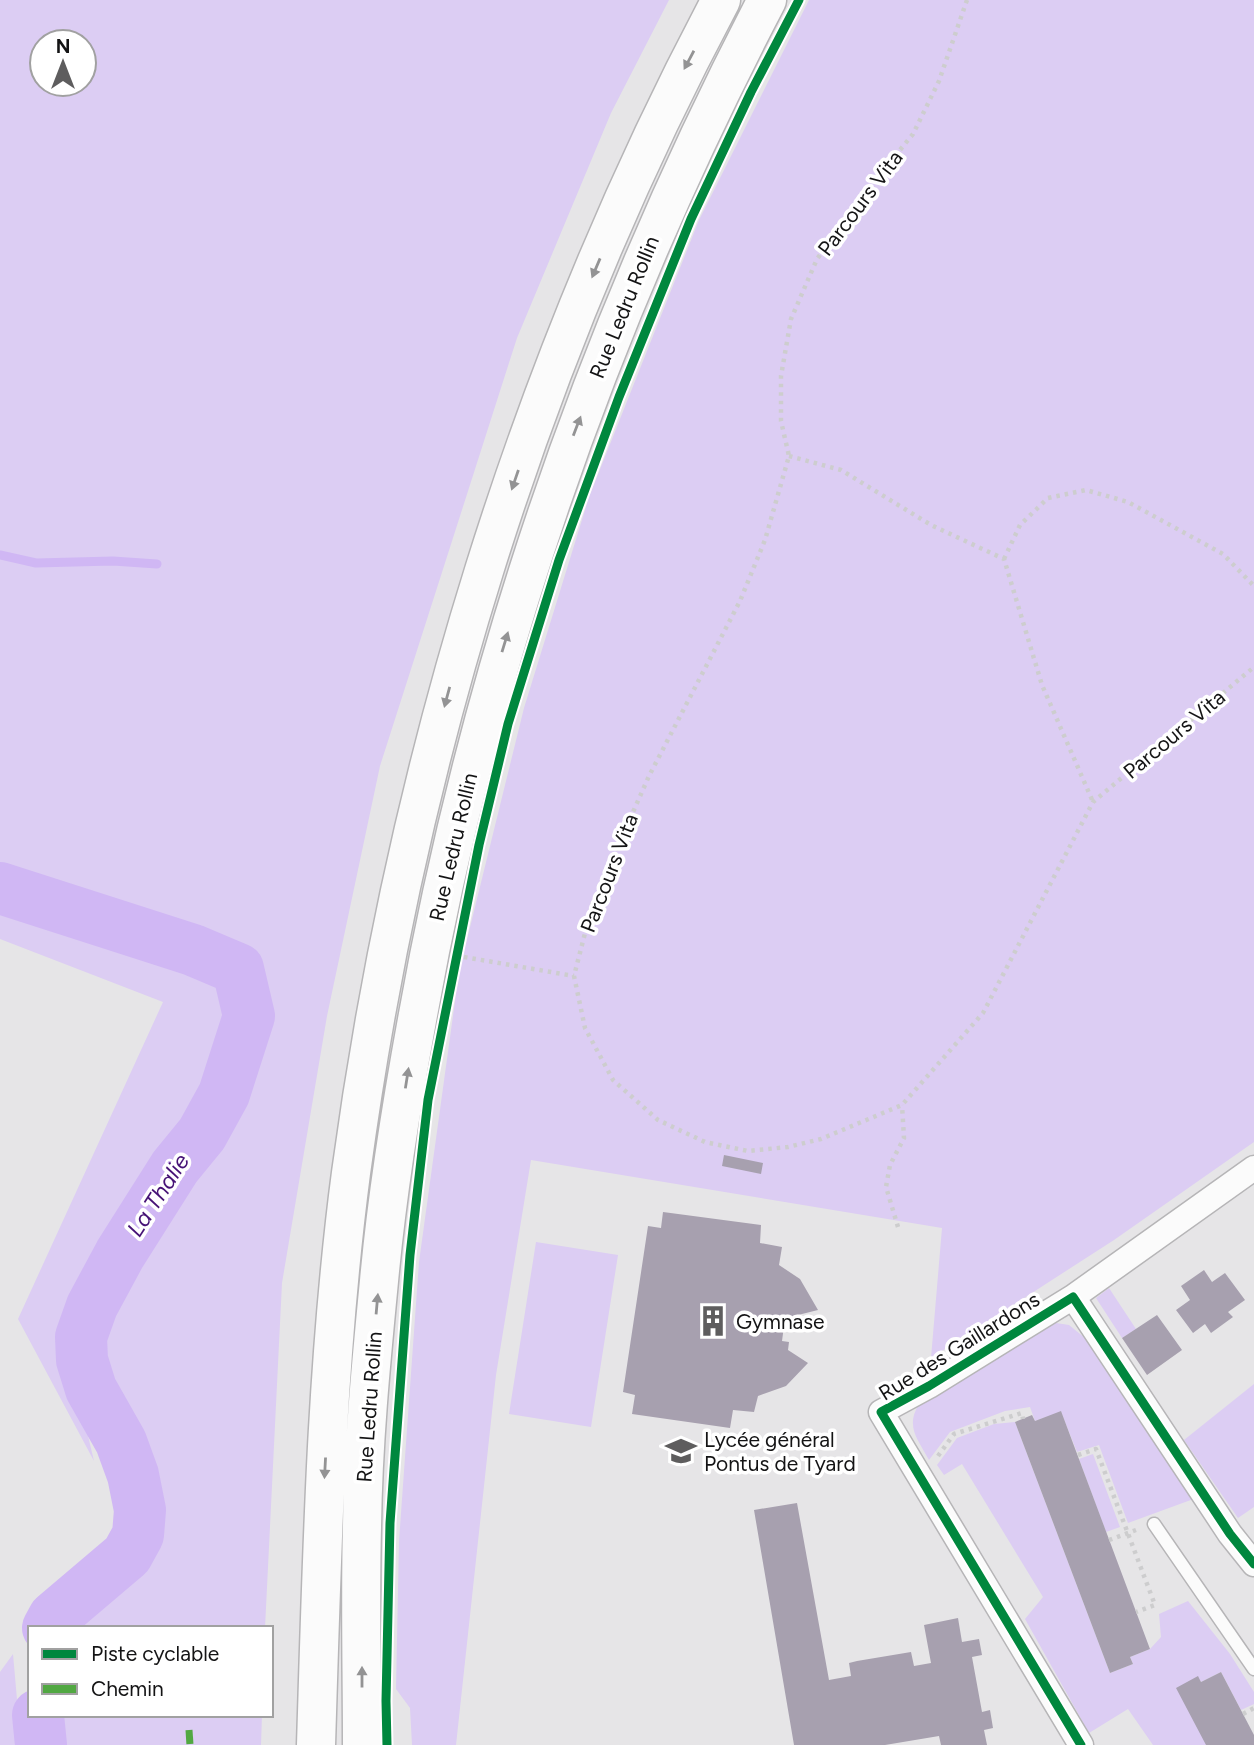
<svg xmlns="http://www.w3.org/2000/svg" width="1254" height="1745" viewBox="0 0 1254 1745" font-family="Figtree,sans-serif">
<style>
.green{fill:#dccdf3;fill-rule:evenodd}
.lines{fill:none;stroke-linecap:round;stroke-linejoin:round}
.stream{stroke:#d0b7f4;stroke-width:9}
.river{stroke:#d0b7f4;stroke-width:52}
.building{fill:#a7a0af}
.lane-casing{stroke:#b6b5b7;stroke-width:15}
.street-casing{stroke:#b6b5b7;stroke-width:27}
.primary-casing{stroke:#b6b5b7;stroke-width:41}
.path{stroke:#cdcdce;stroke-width:4.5;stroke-dasharray:3.5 5;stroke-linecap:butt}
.lane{stroke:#fbfbfb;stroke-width:12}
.street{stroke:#fbfbfb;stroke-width:24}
.primary{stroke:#fbfbfb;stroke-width:38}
.quiet{stroke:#51a842;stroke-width:7;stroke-dasharray:14 7;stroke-linecap:butt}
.cycleway-casing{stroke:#fff;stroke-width:13}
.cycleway{stroke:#00873e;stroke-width:9}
.oneway{fill:#939394}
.labels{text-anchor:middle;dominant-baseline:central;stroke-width:7;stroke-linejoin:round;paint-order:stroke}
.street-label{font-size:21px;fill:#141415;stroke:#fff}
.poi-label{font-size:21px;fill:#141415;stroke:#fff;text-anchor:start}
.water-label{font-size:23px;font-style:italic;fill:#461276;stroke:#fff}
</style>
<rect width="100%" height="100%" fill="#e6e5e7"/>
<path class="green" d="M0,0H669L611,113L517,338L380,766L327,1016L282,1283L265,1628H70L90,1611L141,1558L154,1527L147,1484L133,1441L102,1388L93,1359L96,1328L124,1277L185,1182L233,1115L262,1029L254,965L228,949L0,873ZM42,42H84V84H42Z
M809,0H1254V1142L1114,1240L931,1358L942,1228L531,1160L496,1375L456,1745H412L410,1708L396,1689L399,1541L419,1262L459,972L524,708L589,497L699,220Z
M0,904L223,976L229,1009L214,1063L194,1113L76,1299L65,1339L94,1461L18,1319L163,1002L0,939Z
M536,1242L618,1255L591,1427L509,1414Z
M1109,1288L1136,1329L1122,1338L1096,1298Z
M1056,1323L1069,1325L1085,1338L1146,1427L1199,1497L1128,1523L1099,1445L1077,1452L1061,1412L1035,1421L1030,1407L1005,1411L950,1432L929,1460C918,1439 905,1427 919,1404Z
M1254,1384V1507L1238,1518L1184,1440Z
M1015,1422L1110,1673L1133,1664L1130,1657L1150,1649L1161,1637L1159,1614L1188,1601L1230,1654L1254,1692V1704L1241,1710L1221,1672L1201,1682L1198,1677L1206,1745H1153L1128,1709L1089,1733L1025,1619L1043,1597L962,1464L944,1475L937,1465L957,1438L994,1424Z
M1093,1454L1120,1527L1106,1532L1079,1459Z
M13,1654L21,1745H0V1672Z
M59,1715H262L261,1745H60Z"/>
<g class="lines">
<path class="stream" d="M0,555L36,563L113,561L157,564"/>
<path class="river" d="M0,888L193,950L238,969L249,1016L224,1094L202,1134L175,1167L120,1254L92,1306L81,1337L82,1360L91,1389L121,1442L133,1475L140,1510L138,1535L127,1555L54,1617L48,1628
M38,1715L41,1745"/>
</g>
<path class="building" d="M724,1155L763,1163L761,1174L722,1166Z
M663,1212L761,1225L760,1243L782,1247L779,1265L800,1279L818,1310L794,1316L792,1327L784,1326L782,1341L789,1342L788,1350L808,1363L786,1386L758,1396L754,1412L733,1410L730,1428L632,1414L635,1395L623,1392L648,1226L661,1228Z
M1204,1270L1212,1282L1225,1273L1245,1300L1228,1312L1233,1317L1211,1333L1205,1324L1193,1333L1176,1310L1190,1300L1181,1286Z
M1157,1315L1182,1350L1147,1375L1122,1338Z
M1061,1411L1150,1649L1130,1657L1133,1664L1110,1673L1015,1422L1032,1415L1035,1421Z
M797,1503L829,1680L851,1676L849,1663L857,1661L911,1652L914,1666L931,1663L924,1625L958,1618L962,1642L979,1639L982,1655L972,1657L982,1712L990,1710L993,1728L984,1730L987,1745H941L939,1736L885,1745H794L754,1510Z
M1221,1672L1254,1735V1745H1206L1176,1688L1198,1676L1201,1682Z"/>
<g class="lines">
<defs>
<path id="lane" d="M1154,1524L1254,1669"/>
<path id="street" d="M1073,1297L1254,1168
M1081,1745L881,1412L929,1386L1073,1297L1230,1534L1254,1564"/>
<path id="primary" d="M316,1745C322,1554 326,1363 351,1173C406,766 528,363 721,0
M362,1745C362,1672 360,1599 362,1527C363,1445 371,1363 379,1281C387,1194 401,1107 417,1020C481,661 598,324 767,0"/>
</defs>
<use href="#lane" class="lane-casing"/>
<use href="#street" class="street-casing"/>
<use href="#primary" class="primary-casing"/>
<path class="path" d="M967,0L939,81L913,134L860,199L817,259L791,319L781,376V421L789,456L765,540L740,601L649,776L593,902L574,976L585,1028L613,1080L658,1120L705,1142L748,1151L788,1147L821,1139L902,1105L983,1013L1093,802L1254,667
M789,456L841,470L931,525L1004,559L1042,685L1093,802
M1004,559L1020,525L1048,498L1086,490L1128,502L1223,554L1254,586
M464,957L574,976
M898,1227L886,1187L890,1165L904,1138L902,1105
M1078,1455L1096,1449L1155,1605L1136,1612
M938,1456L954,1434L1022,1413L1023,1419
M1109,1540L1136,1530
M1243,1714L1254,1708"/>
<use href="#lane" class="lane"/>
<use href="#street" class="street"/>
<use href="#primary" class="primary"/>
<path class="quiet" d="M189,1730L190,1745"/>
<defs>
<path id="cycleway" d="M387,1745L386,1701L390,1523L410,1255L428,1100L479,845L508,724L559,560L619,397L691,219L751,92L799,0
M1081,1745L881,1412L929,1386L1073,1297L1230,1534L1254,1564"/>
</defs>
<use href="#cycleway" class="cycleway-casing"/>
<use href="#cycleway" class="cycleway"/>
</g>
<defs><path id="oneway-solid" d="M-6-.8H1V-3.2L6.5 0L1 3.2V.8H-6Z" transform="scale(1.75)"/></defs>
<g class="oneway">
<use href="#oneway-solid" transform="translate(689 60) rotate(118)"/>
<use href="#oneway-solid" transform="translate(596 268) rotate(113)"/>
<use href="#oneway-solid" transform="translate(577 426) rotate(-69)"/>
<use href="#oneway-solid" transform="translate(515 480) rotate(109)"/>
<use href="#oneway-solid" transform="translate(505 642) rotate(-73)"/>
<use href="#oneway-solid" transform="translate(447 697) rotate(105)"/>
<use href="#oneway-solid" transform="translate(407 1078) rotate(-81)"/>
<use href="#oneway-solid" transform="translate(377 1304) rotate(-85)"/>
<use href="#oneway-solid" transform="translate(325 1468) rotate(93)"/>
<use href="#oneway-solid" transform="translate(362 1677) rotate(-90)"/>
</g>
<defs>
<symbol id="building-bare" viewBox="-9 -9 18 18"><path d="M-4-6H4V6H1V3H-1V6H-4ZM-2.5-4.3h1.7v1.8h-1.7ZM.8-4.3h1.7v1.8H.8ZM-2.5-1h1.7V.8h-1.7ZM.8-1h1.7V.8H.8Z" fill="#5e5d5e" stroke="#fff" stroke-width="2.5" paint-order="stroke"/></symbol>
<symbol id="school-bare" viewBox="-9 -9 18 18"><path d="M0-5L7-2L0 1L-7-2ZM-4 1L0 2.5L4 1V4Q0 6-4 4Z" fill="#5e5d5e" stroke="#fff" stroke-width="2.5" paint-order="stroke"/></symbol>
</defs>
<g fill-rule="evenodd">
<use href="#building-bare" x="691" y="1299" width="44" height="44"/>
<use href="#school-bare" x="659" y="1429" width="44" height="44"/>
</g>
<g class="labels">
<g class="street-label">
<text transform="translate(860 203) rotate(-53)">Parcours Vita</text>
<text transform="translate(624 307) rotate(-68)">Rue Ledru Rollin</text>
<text transform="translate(1174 734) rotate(-40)">Parcours Vita</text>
<text transform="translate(453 847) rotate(-77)">Rue Ledru Rollin</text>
<text transform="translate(609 873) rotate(-69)">Parcours Vita</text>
<text transform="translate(959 1346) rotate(-32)">Rue des Gaillardons</text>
<text transform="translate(369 1407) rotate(-86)">Rue Ledru Rollin</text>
</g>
<g class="poi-label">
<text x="736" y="1321">Gymnase</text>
<text x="704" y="1439">Lycée général<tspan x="704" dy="24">Pontus de Tyard</tspan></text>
</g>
<g class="water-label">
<text transform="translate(158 1195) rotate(-57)">La Thalie</text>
</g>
</g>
<rect x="28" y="1626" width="245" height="91" fill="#ffffff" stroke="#a1a1a1" stroke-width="2"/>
<rect x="42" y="1649" width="35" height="10" fill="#00873e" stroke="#a1a1a1" stroke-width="2"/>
<text x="91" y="1661" font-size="21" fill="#141415">Piste cyclable</text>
<rect x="42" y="1684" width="35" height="10" fill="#51a842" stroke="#a1a1a1" stroke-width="2"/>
<text x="91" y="1696" font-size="21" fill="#141415">Chemin</text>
<g transform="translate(63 63)"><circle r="33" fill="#ffffff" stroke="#a1a1a1" stroke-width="2"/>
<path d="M0-5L12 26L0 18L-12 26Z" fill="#5e5d5e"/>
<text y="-10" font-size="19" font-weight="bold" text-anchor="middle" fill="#141415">N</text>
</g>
</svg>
